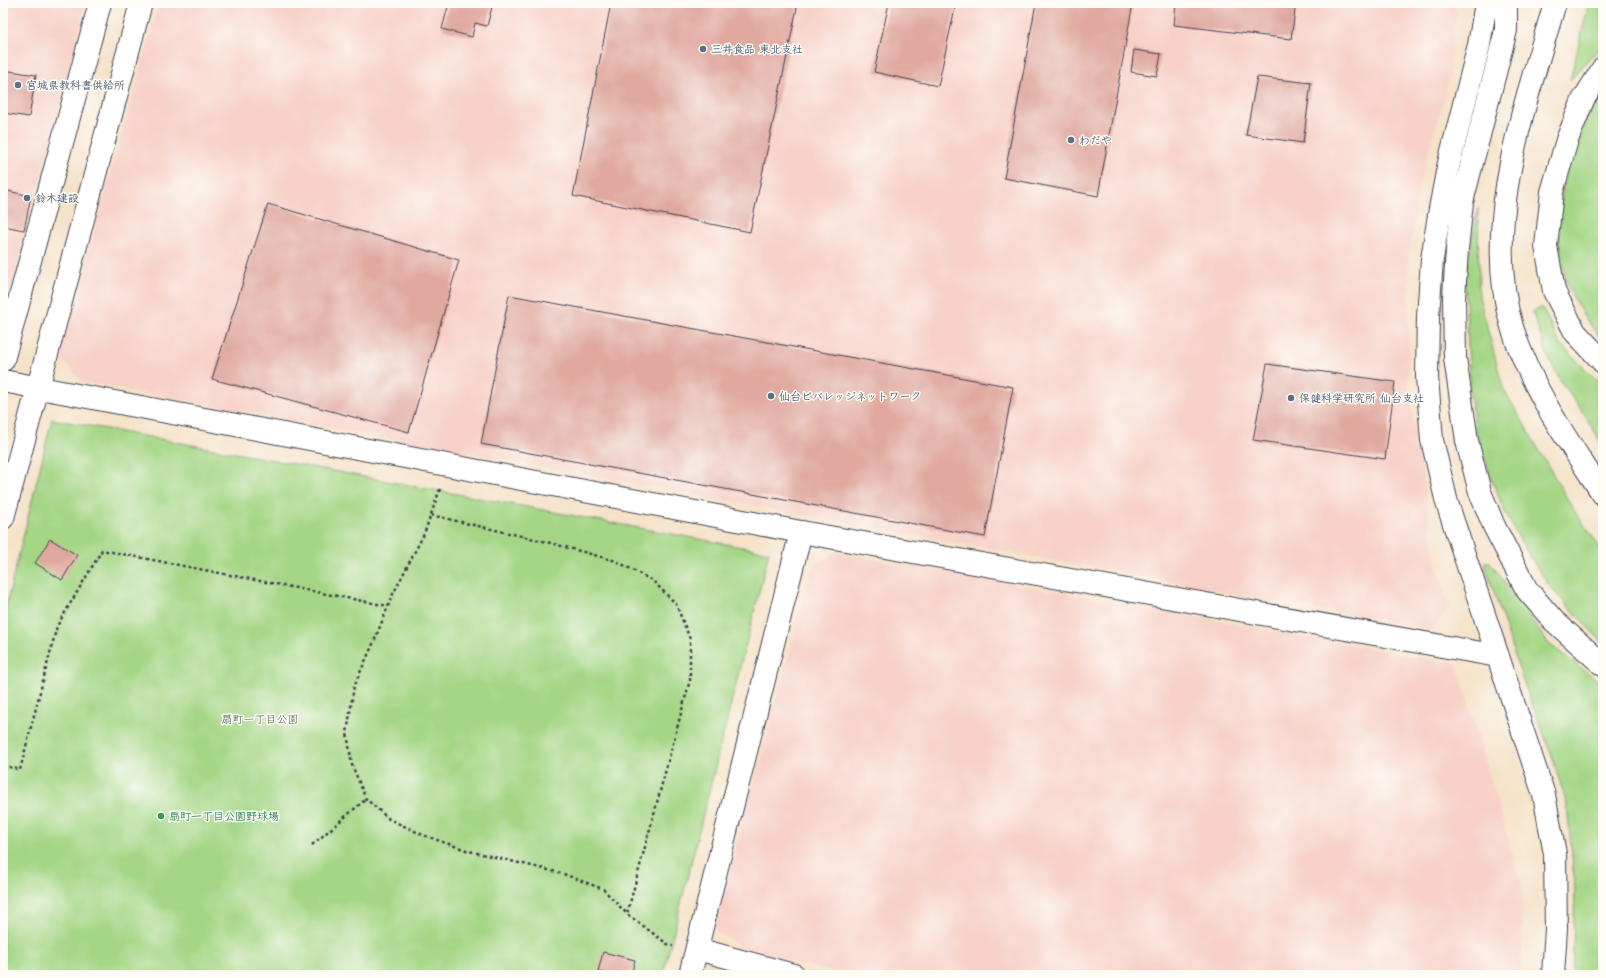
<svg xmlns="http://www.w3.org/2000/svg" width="1606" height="978" viewBox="0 0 1606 978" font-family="Mali,'Klee One',sans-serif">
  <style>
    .built { fill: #f7d1c7 }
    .green { fill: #a4d685; stroke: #637c60 }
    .building { fill: #e0a89e }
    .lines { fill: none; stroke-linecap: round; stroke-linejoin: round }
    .minor-casing { stroke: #423f50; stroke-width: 24 }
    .highway-casing { stroke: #423f50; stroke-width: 24 }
    .path { stroke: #423f50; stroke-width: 2.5; stroke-dasharray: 3 3; stroke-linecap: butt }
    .minor { stroke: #fff; stroke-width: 22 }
    .highway { stroke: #fff; stroke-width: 22 }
    .service-dot { fill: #5c6f8a; stroke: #fdfcf7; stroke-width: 1.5 }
    .leisure-dot { fill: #2e9e5b; stroke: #fdfcf7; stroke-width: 1.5 }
    .labels { text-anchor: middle; stroke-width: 3; stroke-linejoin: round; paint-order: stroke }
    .service-label { font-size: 11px; font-weight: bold; fill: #4e5e75; stroke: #fdfcf7; text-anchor: start }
    .park-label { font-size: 11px; fill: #495851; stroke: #fdfcf7 }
    .leisure-label { font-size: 11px; font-weight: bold; fill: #27864d; stroke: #fdfcf7; text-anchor: start }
  </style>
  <rect width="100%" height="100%" fill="#fdfcf7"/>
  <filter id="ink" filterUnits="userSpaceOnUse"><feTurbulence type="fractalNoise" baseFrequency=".025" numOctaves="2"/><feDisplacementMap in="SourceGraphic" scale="8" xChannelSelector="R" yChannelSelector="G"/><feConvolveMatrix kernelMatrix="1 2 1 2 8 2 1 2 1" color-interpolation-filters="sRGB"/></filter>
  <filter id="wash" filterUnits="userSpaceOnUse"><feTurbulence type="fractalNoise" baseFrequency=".012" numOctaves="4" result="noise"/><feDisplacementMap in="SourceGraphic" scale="16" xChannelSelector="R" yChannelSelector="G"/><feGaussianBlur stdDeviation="0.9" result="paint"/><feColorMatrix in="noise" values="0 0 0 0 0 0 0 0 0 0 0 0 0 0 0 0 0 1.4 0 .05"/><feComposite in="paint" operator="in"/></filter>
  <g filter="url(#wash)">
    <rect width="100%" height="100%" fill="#f5e2c8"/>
    <g class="built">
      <polygon points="3,3 86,3 3,323"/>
      <polygon points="159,3 1453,3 1456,12 1449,79 1419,186 1409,258 1408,382 1436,563 1449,608 1432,630 82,382 59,355"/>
      <polygon points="836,552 1457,664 1523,889 1521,975 843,975 744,949 714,930 812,568"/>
    </g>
    <g class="green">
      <polygon points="1589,3 1603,3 1603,45 1570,80"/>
      <path d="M1603 88V342C1589 323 1573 303 1566 280 1556 249 1558 202 1567 171 1574 146 1585 122 1595 97Z"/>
      <polygon points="1478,208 1479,296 1503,388 1575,512 1603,552 1603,643 1549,586 1526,550 1507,517 1491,478 1475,428 1470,393 1465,278"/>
      <polygon points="1542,307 1560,344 1595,378 1603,383 1603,446 1582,411 1563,385 1548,357 1532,312"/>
      <polygon points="52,419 769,552 663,975 3,975 3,619"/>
      <polygon points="1484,562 1490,562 1549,644 1603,684 1603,975 1572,975 1575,889 1567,805 1551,753 1523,681"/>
    </g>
    <g id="blocks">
      <g class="building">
        <polygon points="449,3 493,3 487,26 475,23 472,37 442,29"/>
        <polygon points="611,3 798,3 750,232 573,196"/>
        <polygon points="889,3 956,3 938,86 874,72"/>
        <polygon points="1036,3 1133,3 1098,196 1004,178"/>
        <polygon points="1176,3 1296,3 1291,39 1174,25"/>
        <polygon points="1134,50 1161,54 1157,76 1131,72"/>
        <polygon points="3,70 36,75 29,117 3,113"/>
        <polygon points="1257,77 1311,83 1303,143 1246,135"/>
        <polygon points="3,190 31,196 24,230 3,226"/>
        <polygon points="268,204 459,260 409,432 212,379"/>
        <polygon points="509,295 1013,387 985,537 481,444"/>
        <polygon points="1267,364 1395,382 1385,459 1253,440"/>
        <polygon points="50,539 77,555 62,580 35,563"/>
        <polygon points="603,952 635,960 631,975 612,975 598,972"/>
      </g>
    </g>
  </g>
  <g filter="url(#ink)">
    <use href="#blocks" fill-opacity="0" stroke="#423f50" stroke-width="1"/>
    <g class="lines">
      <defs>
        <g id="minor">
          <polyline points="1486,3 1479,45 1448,167 1440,209 1432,259 1428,317 1427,377 1432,440 1447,503 1544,795 1555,854 1556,929 1553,975"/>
          <polyline points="3,360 100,3"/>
          <polyline points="3,381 801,532 690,975"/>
          <polyline points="3,518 141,3"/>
          <polyline points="801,532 1498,656"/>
          <polyline points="697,949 794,975"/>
        </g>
        <g id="highway">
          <polyline points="1506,3 1506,30 1462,202 1457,249 1454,298 1455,358 1467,441 1480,492 1494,526 1527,590 1554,621 1603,665"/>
          <path d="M1555 3C1526 103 1481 223 1512 327 1531 389 1568 441 1603 494"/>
          <polyline points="1603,68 1583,100 1567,140 1552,192 1546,246 1554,291 1575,332 1603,362"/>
        </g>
      </defs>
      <use href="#minor" class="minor-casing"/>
      <use href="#highway" class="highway-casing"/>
      <g class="path">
        <polyline points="440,489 424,534 393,594 373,644 354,686 347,733 352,765 366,799 389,819 423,835 469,851 561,873 603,889 627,914 670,946 673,946"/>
        <polyline points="431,515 547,542 616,561 653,581 676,604 690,639 690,680 627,914"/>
        <polyline points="3,765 20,770 57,626 102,550 388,606"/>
        <polyline points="312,845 366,799"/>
      </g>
      <use href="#minor" class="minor"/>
      <use href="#highway" class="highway"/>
    </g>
  </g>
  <g class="service-dot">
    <circle cx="703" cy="49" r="4"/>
    <circle cx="18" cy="85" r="4"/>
    <circle cx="1071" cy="140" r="4"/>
    <circle cx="27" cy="198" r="4"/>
    <circle cx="771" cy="396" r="4"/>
    <circle cx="1291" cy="398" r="4"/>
  </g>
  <circle class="leisure-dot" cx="161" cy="816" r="4"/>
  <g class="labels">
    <g class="service-label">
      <text x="711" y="53">三井食品 東北支社</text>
      <text x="26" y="89">宮城県教科書供給所</text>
      <text x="1079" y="144">わだや</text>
      <text x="35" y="202">鈴木建設</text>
      <text x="779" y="400">仙台ビバレッジネットワーク</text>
      <text x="1299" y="402">保健科学研究所 仙台支社</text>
    </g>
    <g class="park-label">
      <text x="260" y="723">扇町一丁目公園</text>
    </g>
    <g class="leisure-label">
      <text x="169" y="820">扇町一丁目公園野球場</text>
    </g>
  </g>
  <rect width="1606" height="978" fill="none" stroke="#fdfcf7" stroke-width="16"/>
</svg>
